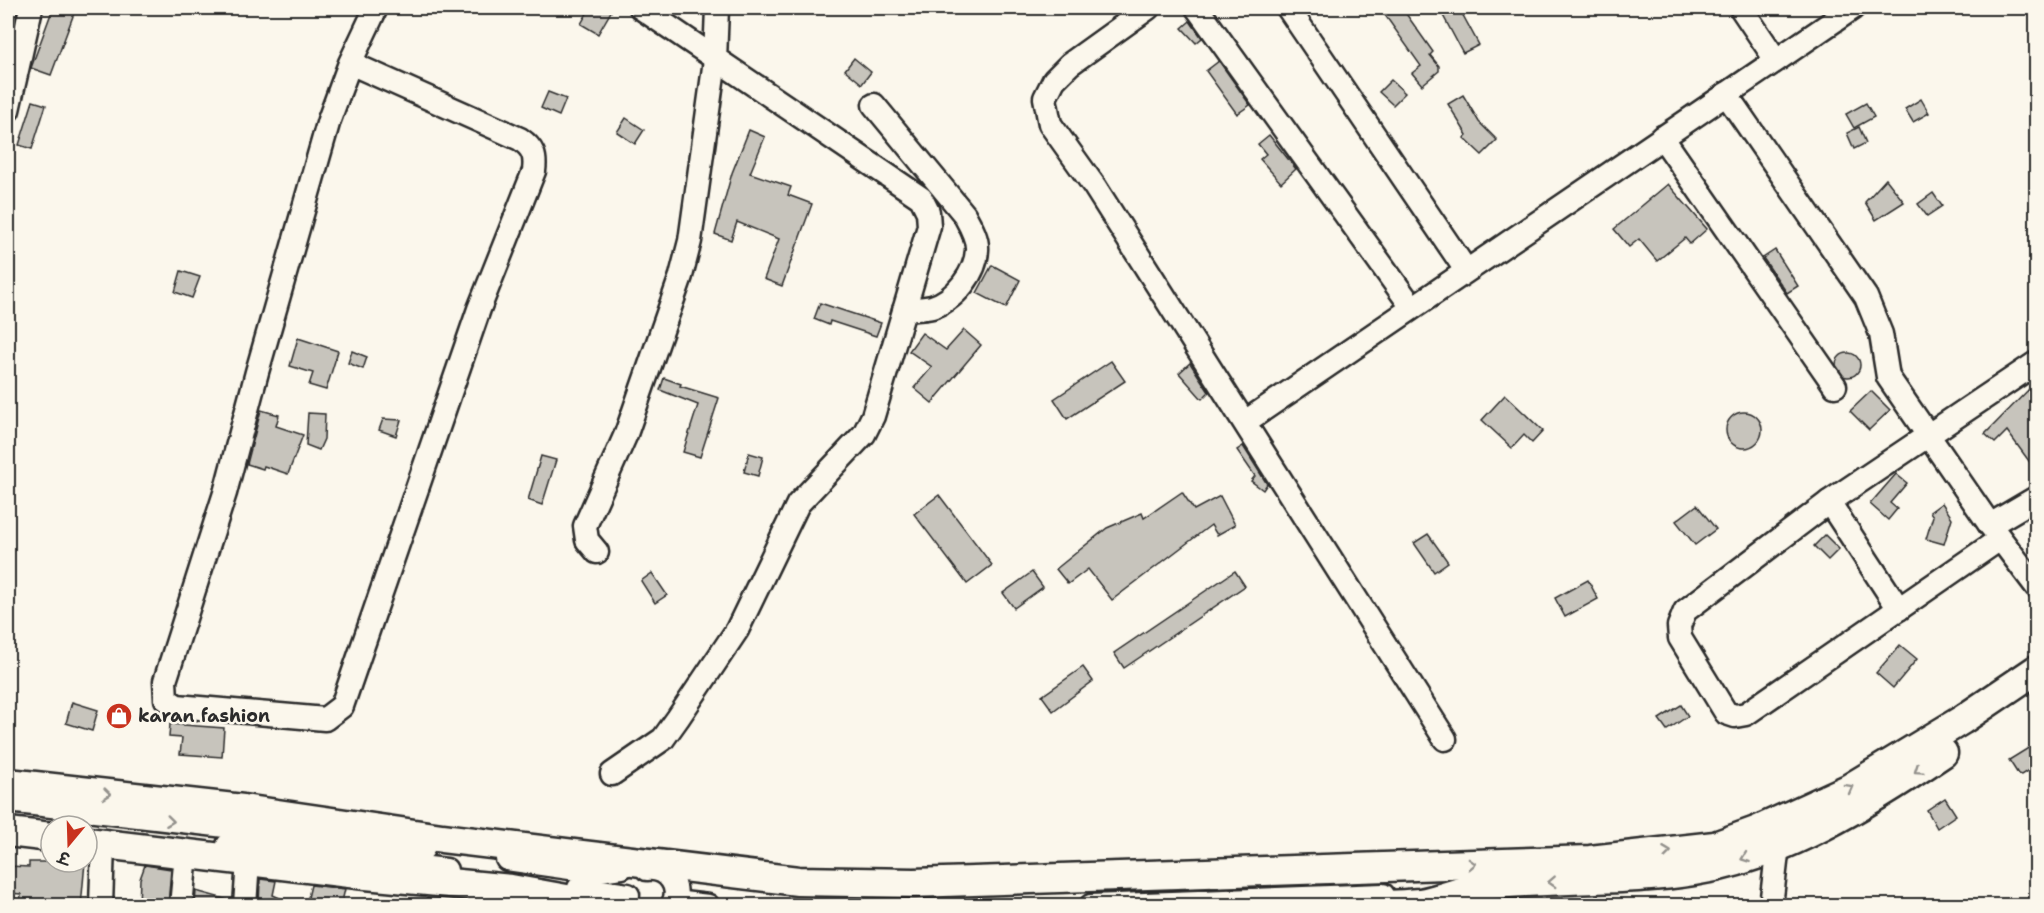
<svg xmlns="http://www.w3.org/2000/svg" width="2044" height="913" viewBox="0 0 2044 913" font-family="'Shantell Sans','Playpen Sans Deva',sans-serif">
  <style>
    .building { fill: #c7c4bc; stroke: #2b2b2b; stroke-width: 1.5 }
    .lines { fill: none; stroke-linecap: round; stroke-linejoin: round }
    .minor-casing { stroke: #2b2b2b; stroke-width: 27 }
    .major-casing { stroke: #2b2b2b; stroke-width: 33 }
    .minor { stroke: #fbf7ec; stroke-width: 22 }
    .major { stroke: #fbf7ec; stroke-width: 28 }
    .oneway { stroke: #93918c }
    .labels { text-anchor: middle; stroke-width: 5; stroke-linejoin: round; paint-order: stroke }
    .poi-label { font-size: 18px; font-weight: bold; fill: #2b2b2b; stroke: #fbf7ec; text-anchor: start }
  </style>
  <rect width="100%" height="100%" fill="#fbf7ec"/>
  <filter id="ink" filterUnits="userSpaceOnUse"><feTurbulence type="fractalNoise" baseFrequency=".0167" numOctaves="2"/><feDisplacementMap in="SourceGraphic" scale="12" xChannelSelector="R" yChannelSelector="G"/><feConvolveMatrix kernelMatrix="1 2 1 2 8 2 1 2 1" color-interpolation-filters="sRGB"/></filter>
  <g filter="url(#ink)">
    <g class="building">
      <polygon points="53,8 76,8 51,75 31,68"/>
      <polygon points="590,8 613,8 598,34 581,24"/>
      <polygon points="1380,8 1402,8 1433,52 1430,55 1439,66 1439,71 1422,85 1412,73 1421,66"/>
      <polygon points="1439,8 1459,8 1479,45 1463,53"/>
      <polygon points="1190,21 1202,38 1196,43 1182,28"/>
      <polygon points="854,58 871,72 862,84 845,70"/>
      <polygon points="1219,61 1250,105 1237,114 1206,71"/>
      <polygon points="1391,80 1405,93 1393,105 1379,92"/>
      <polygon points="548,92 566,99 559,116 541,108"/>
      <polygon points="1463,95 1479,122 1497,140 1482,155 1464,138 1467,135 1448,104"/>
      <polygon points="1921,99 1929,113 1913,122 1905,109"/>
      <polygon points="33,101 46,105 32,149 19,145"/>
      <polygon points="1866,103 1874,117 1854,128 1846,114"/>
      <polygon points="626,118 644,130 635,144 617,132"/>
      <polygon points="1859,127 1866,143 1854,149 1847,133"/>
      <polygon points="749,130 765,137 750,173 791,187 788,195 812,204 782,286 764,279 779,239 737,222 731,240 715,234 732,173"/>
      <polygon points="1269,135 1296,169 1281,183 1260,159 1266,154 1258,144"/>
      <polygon points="1886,179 1904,202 1876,220 1865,202"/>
      <polygon points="1668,184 1707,229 1690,244 1685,238 1657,261 1639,239 1629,247 1614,229"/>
      <polygon points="1933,193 1942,206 1927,216 1918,204"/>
      <polygon points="1775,250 1798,286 1787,293 1763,258"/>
      <polygon points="992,265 1020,280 1006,308 977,293"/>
      <polygon points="181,271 200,277 192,298 175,292"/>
      <polygon points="820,303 881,323 876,336 830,321 829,325 814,319"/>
      <polygon points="964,330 981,345 932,403 914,388 932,367 909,351 922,333 946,350"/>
      <polygon points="298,338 338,351 326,390 309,385 313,373 290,366"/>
      <polygon points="352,351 367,357 363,369 348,363"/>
      <circle cx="1848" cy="365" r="12"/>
      <polygon points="1111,361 1125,381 1067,419 1054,399"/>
      <polygon points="1190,363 1209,392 1202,399 1179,373"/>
      <polygon points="664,378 681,384 680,386 719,398 700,457 683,452 698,405 660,390"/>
      <polygon points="2037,381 2037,472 2007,431 1995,443 1985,434"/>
      <polygon points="1871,391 1890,410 1869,430 1850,411"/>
      <polygon points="1505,395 1543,431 1532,443 1524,435 1512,448 1482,420"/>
      <polygon points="261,410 279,415 276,426 303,435 288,474 264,466 263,469 247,464"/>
      <circle cx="1744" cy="430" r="18"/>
      <polygon points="308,413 325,414 324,439 319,450 306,445"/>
      <polygon points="383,419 401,420 396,436 379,430"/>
      <polygon points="1243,446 1267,484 1263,490 1251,481 1255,476 1237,450"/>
      <polygon points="749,453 763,457 758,476 744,472"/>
      <polygon points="541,456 556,460 542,505 528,500"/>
      <polygon points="1896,474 1907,483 1890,503 1897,509 1888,520 1870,504"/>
      <polygon points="1182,492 1194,510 1220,496 1235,525 1217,535 1211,525 1112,600 1088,569 1068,584 1056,569 1107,528 1142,513 1144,518"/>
      <polygon points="939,495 992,565 967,584 914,514"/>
      <polygon points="1942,503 1952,518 1944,544 1926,539 1933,516 1930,512"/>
      <polygon points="1697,505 1716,529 1695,545 1676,521"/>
      <polygon points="1428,534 1448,562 1434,572 1414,543"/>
      <polygon points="1825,535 1839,549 1828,560 1814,546"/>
      <polygon points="1235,571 1245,586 1124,668 1114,653"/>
      <polygon points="1032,572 1043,587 1014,608 1003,593"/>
      <polygon points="652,573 667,595 655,603 641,581"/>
      <polygon points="1588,580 1598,599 1565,617 1555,598"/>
      <polygon points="1900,645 1917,659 1893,688 1876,673"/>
      <polygon points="1083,667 1093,681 1053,711 1042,696"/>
      <polygon points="72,702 98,710 92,731 66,723"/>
      <polygon points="1681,705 1688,716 1667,730 1659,719"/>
      <polygon points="170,724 224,728 222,757 180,754 182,738 169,737"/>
      <polygon points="2030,747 2037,757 2037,765 2021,775 2018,774 2009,760"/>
      <polygon points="1945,798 1956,815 1937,828 1927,810"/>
      <polygon points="29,862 85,862 81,906 20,906 21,894 8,893 8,866 29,867"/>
      <polygon points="145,865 171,869 168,906 139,906 140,879"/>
      <polygon points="260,879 276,881 273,895 298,906 259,906"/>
      <polygon points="311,885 345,889 341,906 306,906"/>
      <polygon points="196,891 232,901 232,906 195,906"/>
    </g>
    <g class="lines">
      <defs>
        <g id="minor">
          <polyline points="1148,8 1070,64 1054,80 1045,98 1050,124 1095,187 1445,739"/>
          <polyline points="1197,8 1412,307"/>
          <polyline points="1288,8 1466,270"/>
          <polyline points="1741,8 1776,60"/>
          <path d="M350 63 520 139C533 148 536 156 534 171L479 309 342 706 325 719 177 706 166 699 165 681 225 493 257 372 329 120 350 63 376 8"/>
          <polyline points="1726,94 1866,297 1881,334 1888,377 1990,525 2036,586"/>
          <path d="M874 105 964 214C970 225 978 238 977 250 976 273 955 300 932 307 923 309 913 309 904 310"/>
          <polyline points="8,110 31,8"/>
          <polyline points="1662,137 1835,386"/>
          <polyline points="1245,422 1853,8"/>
          <polyline points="1829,502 1899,609"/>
          <polyline points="1990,525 2036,498"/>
          <polyline points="2000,539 1746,714 1735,716 1726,713 1680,638 1679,626 1685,611 1829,502 2036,363"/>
          <polyline points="597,552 587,540 585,526 626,434 681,276 690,241 715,60 717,8"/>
          <polyline points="612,774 663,739 678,718 737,630 798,504 864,434 873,416 929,226 928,212 921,198 641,8"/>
          <polyline points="8,801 423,849"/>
          <polyline points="228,845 446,870"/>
          <polyline points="507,859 591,871 622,867"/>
          <path d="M647 869C668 867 683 887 672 906"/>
          <polyline points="579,888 628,895"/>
          <polyline points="674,902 708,906"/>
          <polyline points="101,906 103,844"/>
          <polyline points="181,906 186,854"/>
          <polyline points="245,906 248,860"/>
          <polyline points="1091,906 1383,895"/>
          <polyline points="1771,906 1778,845 1776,832"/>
        </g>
        <g id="major">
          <polyline points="8,783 243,809 442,838 798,881 914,883 1590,860 1715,846 1756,831 1848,789 1962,720 2036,670"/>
          <polyline points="8,832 51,837"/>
          <polyline points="87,842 366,875 511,889 605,906"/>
          <path d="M1361 906C1380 905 1400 905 1420 903 1443 899 1466 888 1490 885 1558 877 1626 882 1694 871 1783 857 1869 803 1943 753"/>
        </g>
      </defs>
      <use href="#minor" class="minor-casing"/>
      <use href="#major" class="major-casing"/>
      <use href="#minor" class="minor"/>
      <use href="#major" class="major"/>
    </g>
    <defs><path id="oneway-chevron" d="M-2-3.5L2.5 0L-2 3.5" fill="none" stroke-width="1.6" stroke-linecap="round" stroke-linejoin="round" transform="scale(1.5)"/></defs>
    <g class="oneway">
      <use href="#oneway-chevron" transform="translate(1918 770) rotate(146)"/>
      <use href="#oneway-chevron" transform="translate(1849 788) rotate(-29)"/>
      <use href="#oneway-chevron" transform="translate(107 794) rotate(6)"/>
      <use href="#oneway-chevron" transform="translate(170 821) rotate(7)"/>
      <use href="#oneway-chevron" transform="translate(1667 852) rotate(-7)"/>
      <use href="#oneway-chevron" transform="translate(1745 858) rotate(160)"/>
      <use href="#oneway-chevron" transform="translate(1472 864) rotate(-2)"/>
      <use href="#oneway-chevron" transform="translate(1552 882) rotate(177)"/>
    </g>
  </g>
  <defs>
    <symbol id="shop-disc" viewBox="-11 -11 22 22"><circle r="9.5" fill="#c8321e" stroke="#fbf7ec"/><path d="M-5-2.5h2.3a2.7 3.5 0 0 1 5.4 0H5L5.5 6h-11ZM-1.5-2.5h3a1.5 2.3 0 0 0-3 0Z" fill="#fff"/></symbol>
  </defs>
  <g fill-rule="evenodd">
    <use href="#shop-disc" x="104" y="701" width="30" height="30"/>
  </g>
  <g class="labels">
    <g class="poi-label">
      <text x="138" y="722">karan fashion</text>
    </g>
  </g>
  <rect width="2044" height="913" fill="none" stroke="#fbf7ec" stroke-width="30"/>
  <rect x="15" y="15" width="2014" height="883" fill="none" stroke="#2b2b2b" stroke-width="2" filter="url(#ink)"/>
  <g transform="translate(69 844) rotate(199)"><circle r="28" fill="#fbf7ec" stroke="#a8a59f" stroke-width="1.5"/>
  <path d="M0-4.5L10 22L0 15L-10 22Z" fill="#c8321e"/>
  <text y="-9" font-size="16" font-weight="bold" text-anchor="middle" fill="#2b2b2b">उ</text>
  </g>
</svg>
